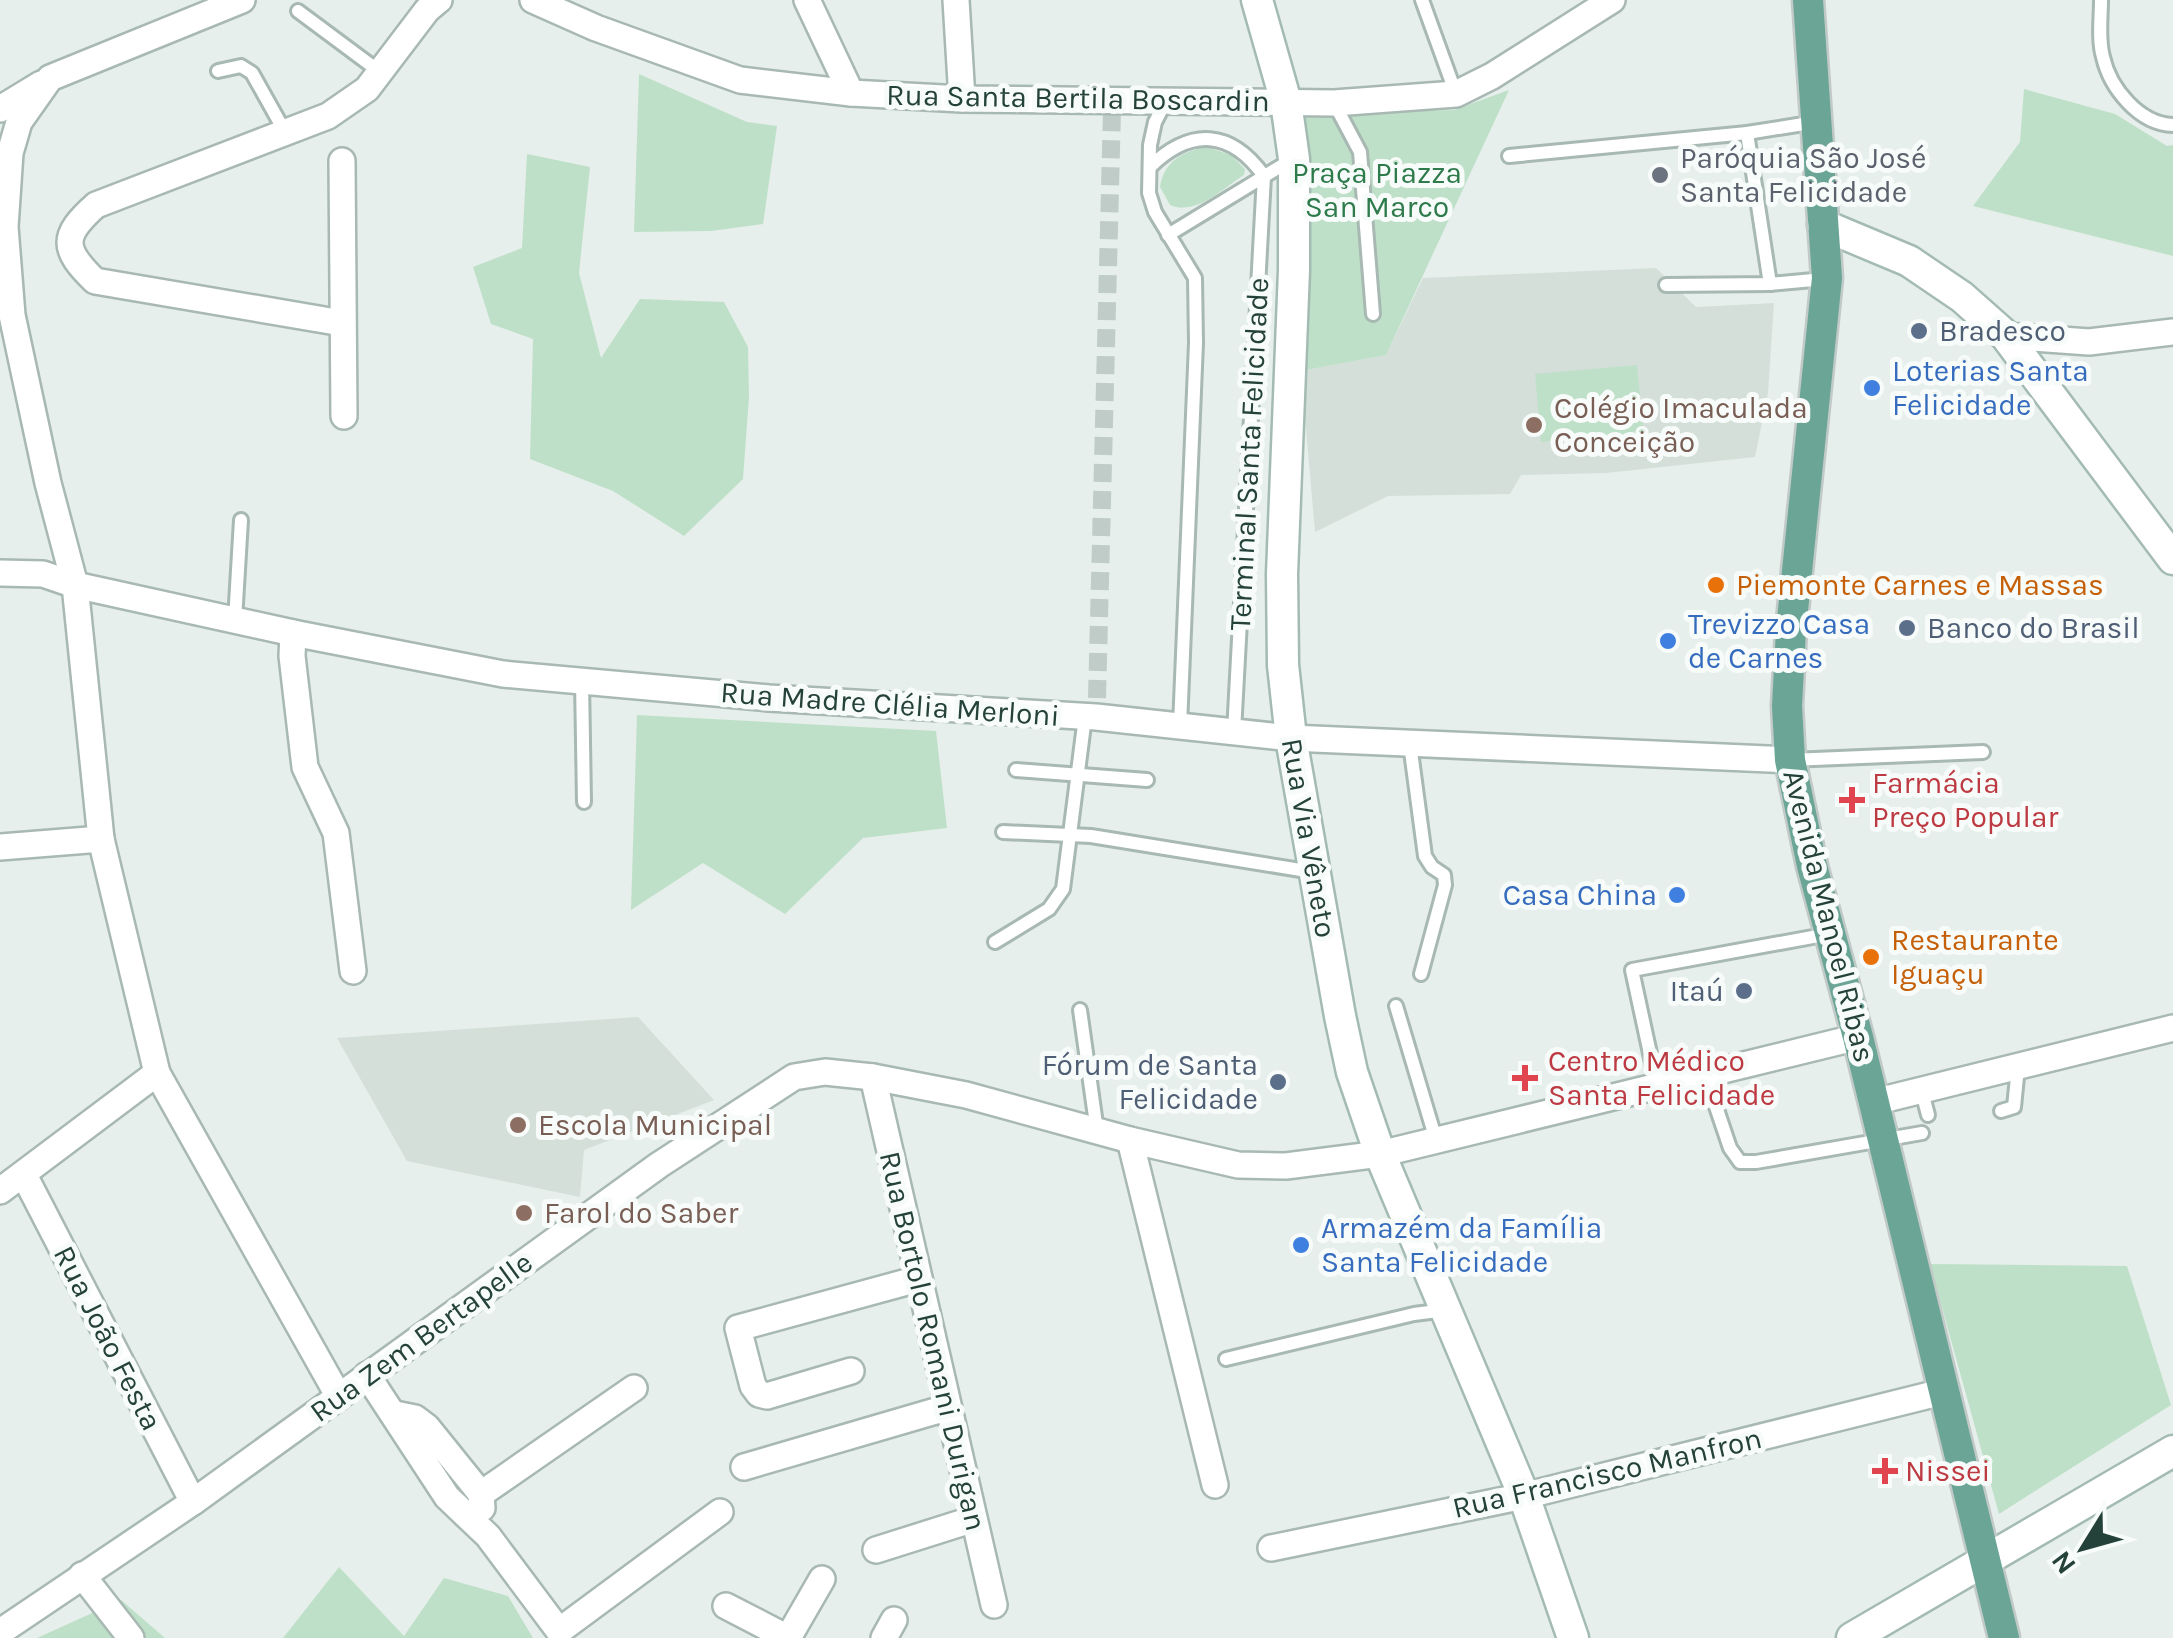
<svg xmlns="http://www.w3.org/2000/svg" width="2173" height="1638" viewBox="0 0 2173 1638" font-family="Karla,sans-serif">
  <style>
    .built { fill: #d4dfda }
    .green { fill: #bfe0c8 }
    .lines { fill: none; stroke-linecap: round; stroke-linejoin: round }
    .pedestrian-tunnel { stroke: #bfccc8; stroke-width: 18; stroke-dasharray: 18 9; stroke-linecap: butt }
    .service-casing { stroke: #a8b8b2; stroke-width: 18 }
    .minor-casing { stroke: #a8b8b2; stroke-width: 30 }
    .secondary-casing { stroke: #a4bbb3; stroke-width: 35 }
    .primary-casing { stroke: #c2cac8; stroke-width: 35 }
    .service { stroke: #fff; stroke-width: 12 }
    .minor { stroke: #fff; stroke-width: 25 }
    .secondary { stroke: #fff; stroke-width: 30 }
    .primary { stroke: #6aa596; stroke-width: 30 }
    .worship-dot { fill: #6b7280; stroke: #f7fbf9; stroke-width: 4 }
    .service-dot { fill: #5c6f8a; stroke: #f7fbf9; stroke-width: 4 }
    .shop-dot { fill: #3f7fe0; stroke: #f7fbf9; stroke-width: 4 }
    .education-dot { fill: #8d6e63; stroke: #f7fbf9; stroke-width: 4 }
    .food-dot { fill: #e8710a; stroke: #f7fbf9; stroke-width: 4 }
    .health-dot { fill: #e0444e; stroke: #f7fbf9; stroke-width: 4 }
    .labels { text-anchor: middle; stroke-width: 10; stroke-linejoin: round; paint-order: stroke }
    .street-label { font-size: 30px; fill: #24423a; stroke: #f7fbf9 }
    .worship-label { font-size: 30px; fill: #5b616d; stroke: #f7fbf9; text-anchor: start }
    .park-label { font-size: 30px; fill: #2d7a4b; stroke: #f7fbf9 }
    .service-label { font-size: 30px; fill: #4e5e75; stroke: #f7fbf9; text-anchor: start }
    .shop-label { font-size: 30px; fill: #366cbe; stroke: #f7fbf9; text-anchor: start }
    .education-label { font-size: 30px; fill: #785e54; stroke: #f7fbf9; text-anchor: start }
    .food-label { font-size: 30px; fill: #c56008; stroke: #f7fbf9; text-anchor: start }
    .health-label { font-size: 30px; fill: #be3a42; stroke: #f7fbf9; text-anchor: start }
  </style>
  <rect width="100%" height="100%" fill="#e6efeb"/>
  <g class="built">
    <polygon points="1656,268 1696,307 1774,303 1768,393 1755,457 1606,473 1521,475 1510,494 1388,496 1315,532 1301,371 1386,355 1423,278"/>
    <polygon points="638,1017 714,1100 584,1150 580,1197 407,1161 337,1038"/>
  </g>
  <g class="green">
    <polygon points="639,74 747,122 777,126 763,224 711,231 634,232"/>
    <polygon points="2024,89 2115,114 2167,146 2173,145 2173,256 1973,206 2020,142"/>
    <polygon points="1509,90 1386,355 1301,371 1300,114 1454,110"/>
    <path d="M1207 147 1231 155 1245 169 1244 175C1222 189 1196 216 1170 205L1160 187C1164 161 1183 151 1207 147Z"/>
    <polygon points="527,154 590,167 579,273 601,358 640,299 724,302 748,347 749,397 743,479 684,536 613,491 530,459 533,339 491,324 473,267 522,248"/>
    <polygon points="1637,365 1644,433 1541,442 1535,374"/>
    <polygon points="637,715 936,731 947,828 863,838 785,914 703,863 631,910"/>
    <polygon points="1930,1264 2127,1266 2171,1405 1999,1514"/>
    <polygon points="339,1567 404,1636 444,1578 508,1596 533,1638 283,1638"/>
    <polygon points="121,1600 165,1638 37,1638"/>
  </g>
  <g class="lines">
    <polyline class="pedestrian-tunnel" points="1097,698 1112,110"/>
    <defs>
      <g id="service">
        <polyline points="1422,0 1456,94"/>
        <path d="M2101 0C2101 18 2098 40 2103 57 2110 88 2139 124 2173 125"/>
        <polyline points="298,11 380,72"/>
        <polyline points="218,71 241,66 252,73 285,132"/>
        <polyline points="1166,101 1155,122 1150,145 1149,193 1155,212 1195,278 1196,343 1180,726"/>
        <polyline points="1334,103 1360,152 1373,314"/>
        <polyline points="1747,133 1770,284"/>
        <polyline points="1509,156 1747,133 1816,122"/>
        <path d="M1150 167C1191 127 1231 130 1264 176L1234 732"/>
        <polyline points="1168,235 1291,160"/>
        <polyline points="1666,285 1770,284 1824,279"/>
        <polyline points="235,620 241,520"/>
        <polyline points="582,681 584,802"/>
        <polyline points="1410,744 1425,856 1432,867 1444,875 1445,885 1421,974"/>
        <polyline points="1790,760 1983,752"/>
        <polyline points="1016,770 1147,780"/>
        <polyline points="1003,832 1091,836 1313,872"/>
        <polyline points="995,942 1049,909 1063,889 1085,717"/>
        <polyline points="1396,1006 1436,1140"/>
        <polyline points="1080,1010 1097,1131"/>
        <polyline points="1705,1074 1730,1148 1740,1162 1756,1162 1922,1133"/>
        <polyline points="1657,1086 1632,970 1829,934"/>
        <polyline points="1922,1092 1928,1115"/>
        <polyline points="2001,1111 2014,1107 2018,1067"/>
        <polyline points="1226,1359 1414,1314 1445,1310"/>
      </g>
      <g id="minor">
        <polyline points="242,0 50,78 19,122 10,153 5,227 12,315 48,483 75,585 101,839 157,1073 339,1397"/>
        <polyline points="533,0 596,28 740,80 851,93 962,99 1334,103 1456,94 1492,76 1612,0"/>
        <polyline points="807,0 851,93"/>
        <polyline points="956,0 962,99"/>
        <polyline points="0,109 41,84"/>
        <polyline points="342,161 344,416"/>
        <path d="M342 323 95 281C62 249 61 236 96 205L328 116 367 89 427 10 439 0"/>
        <polyline points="2006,336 2089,342 2173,332"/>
        <polyline points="0,573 43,574 75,585 293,633 503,674 769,698 1096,717 1291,738 1790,760"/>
        <polyline points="293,633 292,656 305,767 336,833 353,971"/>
        <polyline points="0,847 101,839"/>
        <polyline points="873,1077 994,1605"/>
        <polyline points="1874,1102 2173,1028"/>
        <polyline points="1130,1140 1215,1485"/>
        <polyline points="24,1175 193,1502"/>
        <polyline points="0,1191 157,1073"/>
        <polyline points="851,1371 767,1396 759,1394 753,1386 738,1328 918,1279"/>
        <polyline points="367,1375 447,1497 488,1536 559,1631 720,1512"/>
        <polyline points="395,1414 415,1418 427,1427 481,1494 482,1508"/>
        <polyline points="744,1467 946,1408"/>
        <polyline points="481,1494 634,1388"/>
        <polyline points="1271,1548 1524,1496 1942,1392"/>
        <polyline points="876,1550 974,1519"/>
        <polyline points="82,1575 131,1638"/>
        <polyline points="726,1606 788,1638 822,1579"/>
        <polyline points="0,1632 193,1502 659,1165 794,1077 825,1072 873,1077 966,1095 1130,1140 1238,1165 1286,1166 1380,1154 1858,1037"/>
        <polyline points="884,1638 894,1620"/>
      </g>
      <g id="secondary">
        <polyline points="1257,0 1286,102 1294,159 1294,270 1282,574 1283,665 1291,738 1340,1016 1352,1072 1380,1154 1524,1496 1573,1638"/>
        <polyline points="1823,225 1909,261 1962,297 2006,336 2173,559"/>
        <polyline points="1852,1638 2173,1451"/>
      </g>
      <polyline id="primary" points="1808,0 1827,278 1791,630 1787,706 1790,760 1812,866 1858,1037 2004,1638"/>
    </defs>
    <use href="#service" class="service-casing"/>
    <use href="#minor" class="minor-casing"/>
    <use href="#secondary" class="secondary-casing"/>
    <use href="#primary" class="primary-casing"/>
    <use href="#service" class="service"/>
    <use href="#minor" class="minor"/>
    <use href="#secondary" class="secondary"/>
    <use href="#primary" class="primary"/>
  </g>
  <circle class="worship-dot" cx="1660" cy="175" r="10"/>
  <g class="service-dot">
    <circle cx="1919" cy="331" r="10"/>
    <circle cx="1907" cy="628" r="10"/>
    <circle cx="1744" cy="991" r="10"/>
    <circle cx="1278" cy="1082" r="10"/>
  </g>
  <g class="shop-dot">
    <circle cx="1872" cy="388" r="10"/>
    <circle cx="1668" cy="641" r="10"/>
    <circle cx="1677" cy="895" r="10"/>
    <circle cx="1301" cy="1245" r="10"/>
  </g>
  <g class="education-dot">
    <circle cx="1534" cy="425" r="10"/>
    <circle cx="518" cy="1125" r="10"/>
    <circle cx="524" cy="1213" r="10"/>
  </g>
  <g class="food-dot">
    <circle cx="1716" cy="585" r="10"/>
    <circle cx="1871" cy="957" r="10"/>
  </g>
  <g class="health-dot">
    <path d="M1847 785h10v10h10v10h-10v10h-10v-10h-10v-10h10z"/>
    <path d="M1520 1063h10v10h10v10h-10v10h-10v-10h-10v-10h10z"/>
    <path d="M1880 1456h10v10h10v10h-10v10h-10v-10h-10v-10h10z"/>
  </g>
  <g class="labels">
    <g class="street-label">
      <text transform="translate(1078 98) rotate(1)" y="10">Rua Santa Bertila Boscardin</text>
      <text transform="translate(1249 454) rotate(-87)" y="10">Terminal Santa Felicidade</text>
      <text transform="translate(890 704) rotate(4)" y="10">Rua Madre Clélia Merloni</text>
      <text transform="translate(1309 838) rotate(80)" y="10">Rua Via Vêneto</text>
      <text transform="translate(1829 916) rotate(76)" y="10">Avenida Manoel Ribas</text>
      <text transform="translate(421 1337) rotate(-36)" y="10">Rua Zem Bertapelle</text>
      <text transform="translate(108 1338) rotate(63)" y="10">Rua João Festa</text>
      <text transform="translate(933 1341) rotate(77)" y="10">Rua Bortolo Romani Durigan</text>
      <text transform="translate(1607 1473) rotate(-13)" y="10">Rua Francisco Manfron</text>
    </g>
    <g class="worship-label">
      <text x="1680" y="168">Paróquia São José<tspan x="1680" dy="34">Santa Felicidade</tspan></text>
    </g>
    <g class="park-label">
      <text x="1377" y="183">Praça Piazza<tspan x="1377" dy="34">San Marco</tspan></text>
    </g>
    <g class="service-label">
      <text x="1939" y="341">Bradesco</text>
      <text x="1927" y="638">Banco do Brasil</text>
      <text x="1724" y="1001" text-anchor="end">Itaú</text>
      <text x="1258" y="1075" text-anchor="end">Fórum de Santa<tspan x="1258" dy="34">Felicidade</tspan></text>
    </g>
    <g class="shop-label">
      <text x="1892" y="381">Loterias Santa<tspan x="1892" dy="34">Felicidade</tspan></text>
      <text x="1688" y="634">Trevizzo Casa<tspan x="1688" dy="34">de Carnes</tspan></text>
      <text x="1657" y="905" text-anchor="end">Casa China</text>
      <text x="1321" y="1238">Armazém da Família<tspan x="1321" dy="34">Santa Felicidade</tspan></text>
    </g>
    <g class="education-label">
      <text x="1554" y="418">Colégio Imaculada<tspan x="1554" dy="34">Conceição</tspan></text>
      <text x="538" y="1135">Escola Municipal</text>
      <text x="544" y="1223">Farol do Saber</text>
    </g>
    <g class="food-label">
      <text x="1736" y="595">Piemonte Carnes e Massas</text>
      <text x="1891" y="950">Restaurante<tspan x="1891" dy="34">Iguaçu</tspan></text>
    </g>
    <g class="health-label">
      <text x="1872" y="793">Farmácia<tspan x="1872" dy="34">Preço Popular</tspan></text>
      <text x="1548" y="1071">Centro Médico<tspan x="1548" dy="34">Santa Felicidade</tspan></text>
      <text x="1905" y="1481">Nissei</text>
    </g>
  </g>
  <g transform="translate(2083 1548) rotate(233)" stroke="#f7fbf9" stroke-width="8" paint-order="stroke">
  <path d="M0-8L18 38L0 25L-18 38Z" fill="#24423a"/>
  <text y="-15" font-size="28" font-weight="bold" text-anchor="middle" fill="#24423a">N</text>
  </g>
</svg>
